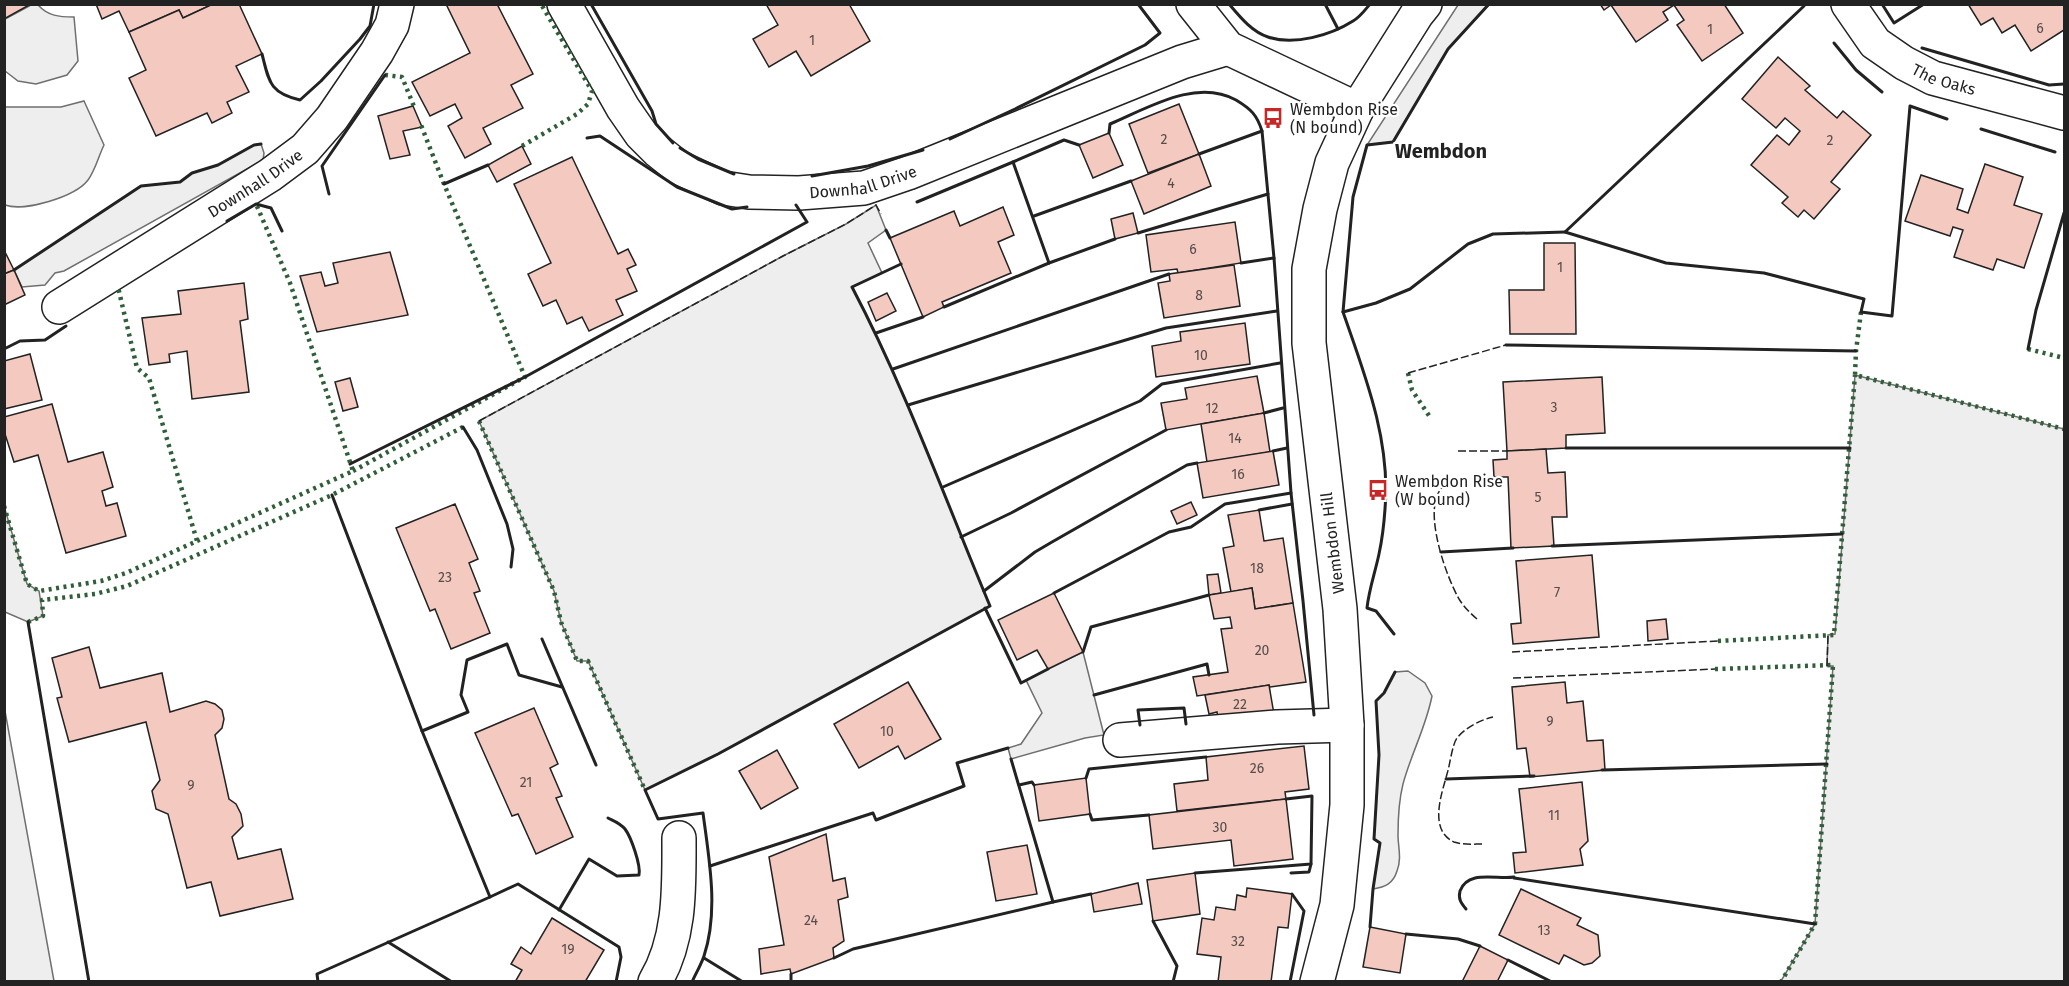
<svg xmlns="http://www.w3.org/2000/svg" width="2069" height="986" viewBox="0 0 2069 986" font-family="'Fira Sans',sans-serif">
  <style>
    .green { fill: #eee; stroke: #6f6f6f; stroke-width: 1.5 }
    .building { fill: #f3c9c0; stroke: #222; stroke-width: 1.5 }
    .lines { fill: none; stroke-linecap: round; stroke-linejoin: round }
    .minor-casing { stroke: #222; stroke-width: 36 }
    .major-casing { stroke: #222; stroke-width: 36 }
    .minor { stroke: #fff; stroke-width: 33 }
    .major { stroke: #fff; stroke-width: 33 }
    .hedge { stroke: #2f5e38; stroke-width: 4.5; stroke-dasharray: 3 4.5; stroke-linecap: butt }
    .fence { stroke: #222; stroke-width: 1.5; stroke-dasharray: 8 3; stroke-linecap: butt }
    .wall { stroke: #222; stroke-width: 3 }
    .labels { text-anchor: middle; stroke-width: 4.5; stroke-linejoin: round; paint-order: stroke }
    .number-label { font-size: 14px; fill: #564c4a }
    .street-label { font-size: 16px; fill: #222; stroke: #fff }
    .poi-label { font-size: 16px; fill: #222; stroke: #fff; text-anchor: start }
    .quarter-label { font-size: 20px; font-weight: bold; fill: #222; stroke: #fff }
  </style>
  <rect width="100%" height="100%" fill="#fff"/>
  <g class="green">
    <path d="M31 5H38C48 16 59 17 74 17L78 61 67 75 36 84 18 81 5 71V19Z"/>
    <polygon points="1458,5 1489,5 1448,49 1393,142 1367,145"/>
    <path d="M84 101 104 145C99 155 95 171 88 180 75 197 24 212 5 205V107H61Z"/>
    <polygon points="261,144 264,153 263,160 64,271 55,273 45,285 22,287 14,270 141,186 180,182 192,173 218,165 254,145"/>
    <path d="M876 205 886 230 868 243 882 273 852 287C906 390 945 499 990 606L718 754 645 790 588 661H577L561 622 554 591 479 421 783 256 846 224Z"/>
    <polygon points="1855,375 2064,429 2064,981 1781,981 1815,924 1833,666 1827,666 1828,635 1835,634"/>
    <polygon points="4,506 27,584 39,591 43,616 28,622 5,612"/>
    <polygon points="1083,652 1104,735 1085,738 1011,759 1008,748 1021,744 1042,713 1026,680"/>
    <path d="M1408 671 1425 683 1432 696C1426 727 1411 754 1403 784 1399 800 1398 818 1398 835 1398 847 1402 858 1397 871 1393 884 1385 887 1373 889L1380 843 1374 839 1379 755 1376 701 1384 693 1395 672Z"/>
    <polygon points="4,711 5,711 54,981 5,981"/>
  </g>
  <g class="building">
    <polygon points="4,4 31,4 4,19"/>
    <polygon points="96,4 213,4 183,18 179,10 129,32 119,11 102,19"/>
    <polygon points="213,4 239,4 262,54 236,66 249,92 227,102 232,113 212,123 207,113 156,136 129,78 146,70 129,32 179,10 183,18"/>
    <polygon points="446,4 497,4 533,74 511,85 523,108 483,128 491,144 465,158 448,126 462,118 455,104 430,116 412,82 470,53"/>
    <polygon points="766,4 849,4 870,41 811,76 796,51 769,67 753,39 778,25"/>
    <polygon points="1600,4 1724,4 1743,33 1702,61 1677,25 1684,20 1674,5 1663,12 1668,20 1636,42 1611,5 1604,10"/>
    <polygon points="1968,4 2064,4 2064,30 2031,51 2015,25 2002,33 1993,18 1981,25"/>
    <polygon points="1778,57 1810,86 1805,90 1837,118 1843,111 1871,135 1831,182 1840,189 1814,219 1804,210 1798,217 1782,203 1788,197 1751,165 1777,135 1789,145 1800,131 1785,118 1776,128 1742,99"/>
    <polygon points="1179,104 1199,154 1148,173 1129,124"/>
    <polygon points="413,106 422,127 403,131 410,155 390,159 378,116"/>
    <polygon points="1109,133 1123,165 1093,178 1079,145"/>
    <polygon points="522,146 531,164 497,182 488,165"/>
    <polygon points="1199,154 1211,186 1144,214 1131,181"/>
    <polygon points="572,157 618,254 628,249 636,265 627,269 637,291 616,300 623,315 589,331 582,317 567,324 556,300 543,306 528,274 551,263 514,184"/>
    <polygon points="1985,164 2023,177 2014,205 2042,214 2024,268 1997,259 1993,270 1954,257 1963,230 1953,227 1950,236 1905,221 1921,175 1963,189 1957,209 1968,213"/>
    <polygon points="1003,207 1014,235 998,242 1011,273 942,302 944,307 923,317 890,238 954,211 960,226"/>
    <polygon points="1133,213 1138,233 1115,239 1111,219"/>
    <polygon points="1235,222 1241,263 1178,273 1177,269 1151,272 1146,235"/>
    <polygon points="1544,243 1575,243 1576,334 1510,334 1509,290 1544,290"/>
    <polygon points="4,250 14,270 4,274"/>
    <polygon points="390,252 408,315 317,332 300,276 321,272 325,286 338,283 333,263"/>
    <polygon points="1234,265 1240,306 1164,318 1158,283 1170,281 1169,274"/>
    <polygon points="14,270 25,295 4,305 4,274"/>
    <polygon points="244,283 248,319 240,321 249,392 192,399 187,351 169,354 170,362 149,365 142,318 181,314 178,291"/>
    <polygon points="887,293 896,311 876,321 868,302"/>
    <polygon points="1245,323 1250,364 1156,377 1152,346 1181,341 1180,332"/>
    <polygon points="30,354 42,400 4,409 4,361"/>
    <polygon points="1257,376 1264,413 1166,430 1161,403 1187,399 1185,388"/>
    <polygon points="1602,377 1605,433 1566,435 1566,448 1507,451 1503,382"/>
    <polygon points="350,378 358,407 343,411 335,382"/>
    <polygon points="52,404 68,462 103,452 113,487 102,491 106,506 117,503 126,536 66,553 38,455 14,462 4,431 4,417"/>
    <polygon points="1264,413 1270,452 1207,462 1201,424"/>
    <polygon points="1546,449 1548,473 1565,472 1567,517 1552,517 1554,546 1511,548 1508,477 1494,477 1493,460 1507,459 1507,451"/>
    <polygon points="1273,451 1279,485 1203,498 1197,463"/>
    <polygon points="1191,502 1197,515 1177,524 1171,511"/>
    <polygon points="455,504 478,559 469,563 480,591 474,593 490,633 451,649 435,609 430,611 396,528"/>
    <polygon points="1259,510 1264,541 1283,538 1293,603 1255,609 1252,588 1231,592 1223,548 1234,546 1228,515"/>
    <polygon points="1592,555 1599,637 1513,644 1511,624 1521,623 1516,561"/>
    <polygon points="1218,574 1221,593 1209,595 1207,575"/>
    <polygon points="1252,588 1255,609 1293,603 1306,682 1270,687 1269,685 1197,696 1193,677 1228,672 1221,629 1232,628 1230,617 1214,619 1209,595"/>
    <polygon points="1054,593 1083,652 1048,669 1037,650 1017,660 998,620"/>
    <polygon points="1666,619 1668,639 1648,641 1647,621"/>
    <polygon points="89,647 100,688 162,673 170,712 206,701 215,704 222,710 224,719 222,728 215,735 229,799 236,804 241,814 243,826 232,837 238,859 281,849 293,899 220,916 211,882 187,888 168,814 156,809 152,791 160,780 146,722 69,742 57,698 62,697 52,658"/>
    <polygon points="908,682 941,739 905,759 898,746 859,768 834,724"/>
    <polygon points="1565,682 1567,703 1583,701 1587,741 1603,740 1605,770 1530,777 1526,748 1517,749 1512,687"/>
    <polygon points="1269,685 1275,720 1219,726 1217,712 1209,714 1205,695"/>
    <polygon points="534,708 558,764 550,768 562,796 556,798 573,837 536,854 518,814 512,816 475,733"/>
    <polygon points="1304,746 1309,789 1285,792 1286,799 1177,811 1174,784 1208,780 1206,757"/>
    <polygon points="777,750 798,788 761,809 739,771"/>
    <polygon points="1086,778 1090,814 1039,821 1034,785"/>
    <polygon points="1582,782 1588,841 1580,849 1583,865 1515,873 1513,853 1526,852 1519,789"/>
    <polygon points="1286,799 1293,859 1234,866 1231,840 1153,849 1149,815"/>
    <polygon points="826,834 833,881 845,878 848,897 838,900 844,941 833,948 834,958 791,974 790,969 761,974 759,949 784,945 769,857"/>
    <polygon points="1027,845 1037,894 996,901 987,852"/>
    <polygon points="1195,873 1200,914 1153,921 1147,880"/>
    <polygon points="1138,883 1142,904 1094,912 1091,894"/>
    <polygon points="1247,888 1292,894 1288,928 1278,927 1271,982 1218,982 1221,957 1197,954 1202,918 1214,920 1216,907 1235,910 1237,895 1246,897"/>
    <polygon points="1521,889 1581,918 1577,925 1598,935 1600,956 1592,963 1584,965 1564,955 1559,964 1499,935"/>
    <polygon points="552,918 604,950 585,982 515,982 522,970 511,964 521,947 531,954"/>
    <polygon points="1370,927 1406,934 1400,973 1363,967"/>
    <polygon points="1480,946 1508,960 1497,982 1462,982"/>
  </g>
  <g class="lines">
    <defs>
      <g id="minor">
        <path id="s1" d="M564 4 623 108 641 134 658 151 678 167 697 176 723 188 749 192 799 193 864 188 908 173 1182 62 1228 48"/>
        <polyline points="1193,4 1228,48 1357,109"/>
        <path id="s2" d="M1848 4 1875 43 1904 63 1933 78 2064 113"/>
        <path id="s3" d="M59 307 270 175 305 149 332 118 377 52 392 25 397 4"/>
        <polyline points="1120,740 1277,727 1347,725"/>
        <path d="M655 982C681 938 679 887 679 838"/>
      </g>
      <polyline id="major" points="1317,982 1337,905 1347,805 1347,725 1340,609 1309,343 1309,269 1320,209 1332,163 1357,109 1417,14 1425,4"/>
    </defs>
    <use href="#minor" class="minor-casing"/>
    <use href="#major" class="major-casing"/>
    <use href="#minor" class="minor"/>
    <use href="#major" class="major"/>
    <g class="hedge">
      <polyline points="385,75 402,77 415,109"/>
      <polyline points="522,146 577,114 588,104 592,91 541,4"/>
      <polyline points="1861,312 1856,351 1855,375 2064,429"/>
      <polyline points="2028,349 2064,358"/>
      <polyline points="1408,373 1412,390 1430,417"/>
      <polyline points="479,421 554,591 561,622 577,661 588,661 645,790"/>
      <polyline points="353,471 525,377 444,184 421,125"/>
      <polyline points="4,506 27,584 39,591 101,581 126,573 197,541 149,378 137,368 118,287"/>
      <polyline points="197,541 353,471 290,283 256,204"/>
      <polyline points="28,622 43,616 42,600 95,594 127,586 332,495 463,427"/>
      <polyline points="1718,641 1834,635 1855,375"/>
      <polyline points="1715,669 1833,665 1815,924 1781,982"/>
    </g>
    <g class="fence">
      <polyline points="1408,373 1506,345"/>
      <polyline points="479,421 783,256 846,224 876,205 881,214"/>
      <polyline points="1458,451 1507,451"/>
      <path d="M1456 477C1448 482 1440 487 1437 496 1427 521 1446 576 1459 599 1464 607 1470 613 1477 619"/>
      <polyline points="1512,652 1718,641"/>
      <polyline points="1827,666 1828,635"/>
      <polyline points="1513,678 1715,669"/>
      <path d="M1482 844C1473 844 1463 845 1454 842 1428 830 1442 793 1447 774 1450 765 1452 745 1457 738 1465 728 1480 720 1493 717"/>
    </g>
    <g class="wall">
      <polyline points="591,4 652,111 656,124 673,143"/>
      <path d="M1229 4C1240 17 1252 32 1268 37 1294 46 1331 35 1353 21 1360 17 1365 10 1370 4"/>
      <polyline points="1325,4 1338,29"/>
      <polyline points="1489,4 1448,49 1393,142 1367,145 1353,197 1343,312 1376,303 1410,289 1468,244 1493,234 1565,232"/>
      <polyline points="1882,4 1894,23 1924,4"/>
      <polyline points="1804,6 1565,232 1666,263 1764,273 1864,299 1861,312 1892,316 1910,106 1947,119"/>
      <polyline points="1834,43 1856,70 1882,92"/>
      <polyline points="1922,48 2049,85 2064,84"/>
      <path d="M262 54C269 81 269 93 300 100L321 81 360 39 370 26 374 4"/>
      <polyline points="1981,129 2055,152"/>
      <polyline points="587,138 600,136 677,187 732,209 747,207"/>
      <polyline points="950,139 1015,109 1145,45 1160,33 1138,4"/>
      <polyline points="680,148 698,159 734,174"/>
      <polyline points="1199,154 1262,131"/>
      <polyline points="1013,162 1064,140 1079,145"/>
      <polyline points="812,176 868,166 923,150"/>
      <polyline points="444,184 488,165"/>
      <polyline points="329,194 322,166 385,75"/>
      <polyline points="917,202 1013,162 1049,263 944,307"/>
      <polyline points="1034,216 1131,181"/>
      <polyline points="227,221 256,204 271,208 282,231"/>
      <polyline points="886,230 890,238"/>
      <polyline points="1138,233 1268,194"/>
      <polyline points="1049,263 1115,239"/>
      <polyline points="1241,263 1274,258"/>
      <polyline points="14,270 141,186 180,182 192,173 218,165 254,145 261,144"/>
      <path d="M1343 312C1365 375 1391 441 1385 509 1384 524 1382 540 1379 554 1375 573 1369 589 1367 608L1376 611 1394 634"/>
      <polyline points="876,333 923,317"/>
      <polyline points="1506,345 1856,351"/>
      <polyline points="4,349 20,341 45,340 66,326"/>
      <polyline points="2028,349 2036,310 2064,213"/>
      <polyline points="893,369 1169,274"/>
      <polyline points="908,405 1166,328 1277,311"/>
      <polyline points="1264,413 1283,408"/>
      <polyline points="463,427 477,450 507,524 513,549 511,567"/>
      <polyline points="1566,448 1850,448"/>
      <polyline points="1273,451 1287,448"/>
      <polyline points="350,464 525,377 807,222 796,205"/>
      <polyline points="943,487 1140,401 1162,384 1280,363"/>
      <polyline points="1291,493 1303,601 1314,715"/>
      <polyline points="1259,510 1292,504"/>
      <polyline points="961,537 1011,513 1166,430"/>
      <polyline points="1552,546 1842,534"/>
      <polyline points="1441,552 1513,548"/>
      <polyline points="984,591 1035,552 1052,542 1187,465 1197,463"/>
      <path d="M1054 593 1169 532 1191 527 1225 504 1291 493 1274 258 1262 131C1257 115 1251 109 1236 100 1196 78 1148 108 1110 124L1109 133"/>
      <polyline points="985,608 1021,683 1048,669"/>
      <polyline points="28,622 89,982"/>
      <polyline points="542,639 596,765"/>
      <polyline points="1083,652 1091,627 1209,595"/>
      <polyline points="1094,695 1207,664 1209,675"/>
      <polyline points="1140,725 1138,710 1184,708 1186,724"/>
      <polyline points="422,731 468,712 461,695 467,660 507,644 519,675 562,687"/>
      <polyline points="1011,759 1053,902 1091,894"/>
      <polyline points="1602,770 1827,764"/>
      <polyline points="1086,778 1089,769 1206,757"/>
      <polyline points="1446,779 1534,776"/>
      <polyline points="1019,785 1032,782 1034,785"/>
      <polyline points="1090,814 1092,820 1149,815"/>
      <polyline points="710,866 873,813 876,820 964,786 957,763 1008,748"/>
      <polyline points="1195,873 1311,864 1312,796 1286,799"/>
      <polyline points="1291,873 1309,872 1311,864"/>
      <polyline points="1514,878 1815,924"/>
      <polyline points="490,897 518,884 619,947 621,957 616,982"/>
      <path d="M1466 909C1461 903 1458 899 1460 891 1468 869 1498 880 1514 877"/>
      <path d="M559 910 589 859 617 876 639 875C641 865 631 837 625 829 620 823 614 821 608 818"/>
      <polyline points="1153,921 1177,966 1173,982"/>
      <polyline points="1370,927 1373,889 1380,843 1374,839 1379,755 1376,701 1384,693 1395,672"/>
      <polyline points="1406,934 1458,939 1480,946"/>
      <polyline points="388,942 452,982"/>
      <polyline points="704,958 743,982"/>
      <polyline points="834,958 853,949 1053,902"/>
      <polyline points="1508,960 1552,982"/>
      <polyline points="791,974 791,982"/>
      <polyline points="318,982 317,974 490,897 422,731 332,495"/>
      <path d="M692 982C696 973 701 965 704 956 719 911 709 859 703 813L658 819 645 790 718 754 990 606C945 499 906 390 852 287L901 264"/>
      <polyline points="1290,982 1304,911 1292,894"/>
    </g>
  </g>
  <defs>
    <symbol id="bus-bare" viewBox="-9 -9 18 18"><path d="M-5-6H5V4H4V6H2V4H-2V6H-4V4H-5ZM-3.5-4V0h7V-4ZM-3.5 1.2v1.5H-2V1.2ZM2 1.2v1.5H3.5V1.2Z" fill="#c62828" stroke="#fff" stroke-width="2.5" paint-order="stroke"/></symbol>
  </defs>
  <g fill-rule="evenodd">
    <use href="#bus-bare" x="1258" y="103" width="30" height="30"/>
    <use href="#bus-bare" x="1363" y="475" width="30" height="30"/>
  </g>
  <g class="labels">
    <g class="number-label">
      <text x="2040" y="33">6</text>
      <text x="1710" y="34">1</text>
      <text x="812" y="45">1</text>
      <text x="1164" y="144">2</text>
      <text x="1830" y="145">2</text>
      <text x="1171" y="188">4</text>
      <text x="1193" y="254">6</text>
      <text x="1560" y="272">1</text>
      <text x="1199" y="300">8</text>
      <text x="1201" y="360">10</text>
      <text x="1554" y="412">3</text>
      <text x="1212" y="413">12</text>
      <text x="1235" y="443">14</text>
      <text x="1238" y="479">16</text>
      <text x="1538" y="502">5</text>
      <text x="1257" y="573">18</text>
      <text x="445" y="582">23</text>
      <text x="1557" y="597">7</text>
      <text x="1262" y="655">20</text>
      <text x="1240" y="709">22</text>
      <text x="1550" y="726">9</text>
      <text x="887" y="736">10</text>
      <text x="1257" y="773">26</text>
      <text x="526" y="787">21</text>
      <text x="191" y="790">9</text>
      <text x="1554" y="820">11</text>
      <text x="1220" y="832">30</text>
      <text x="811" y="925">24</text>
      <text x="1544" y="935">13</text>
      <text x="1238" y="946">32</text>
      <text x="568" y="954">19</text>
    </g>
    <g class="street-label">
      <text dy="6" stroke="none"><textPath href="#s2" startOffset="126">The Oaks</textPath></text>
      <text dy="6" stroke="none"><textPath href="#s1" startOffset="392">Downhall Drive</textPath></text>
      <text dy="6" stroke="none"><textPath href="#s3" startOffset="232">Downhall Drive</textPath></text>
      <text transform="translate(1332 543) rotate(-97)" y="6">Wembdon Hill</text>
    </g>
    <g class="poi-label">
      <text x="1290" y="115">Wembdon Rise<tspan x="1290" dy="18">(N bound)</tspan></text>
      <text x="1395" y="487">Wembdon Rise<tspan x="1395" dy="18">(W bound)</tspan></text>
    </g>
    <g class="quarter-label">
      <text x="1441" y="158">Wembdon</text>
    </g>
  </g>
  <rect width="2069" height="986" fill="none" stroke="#222222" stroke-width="12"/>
</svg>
